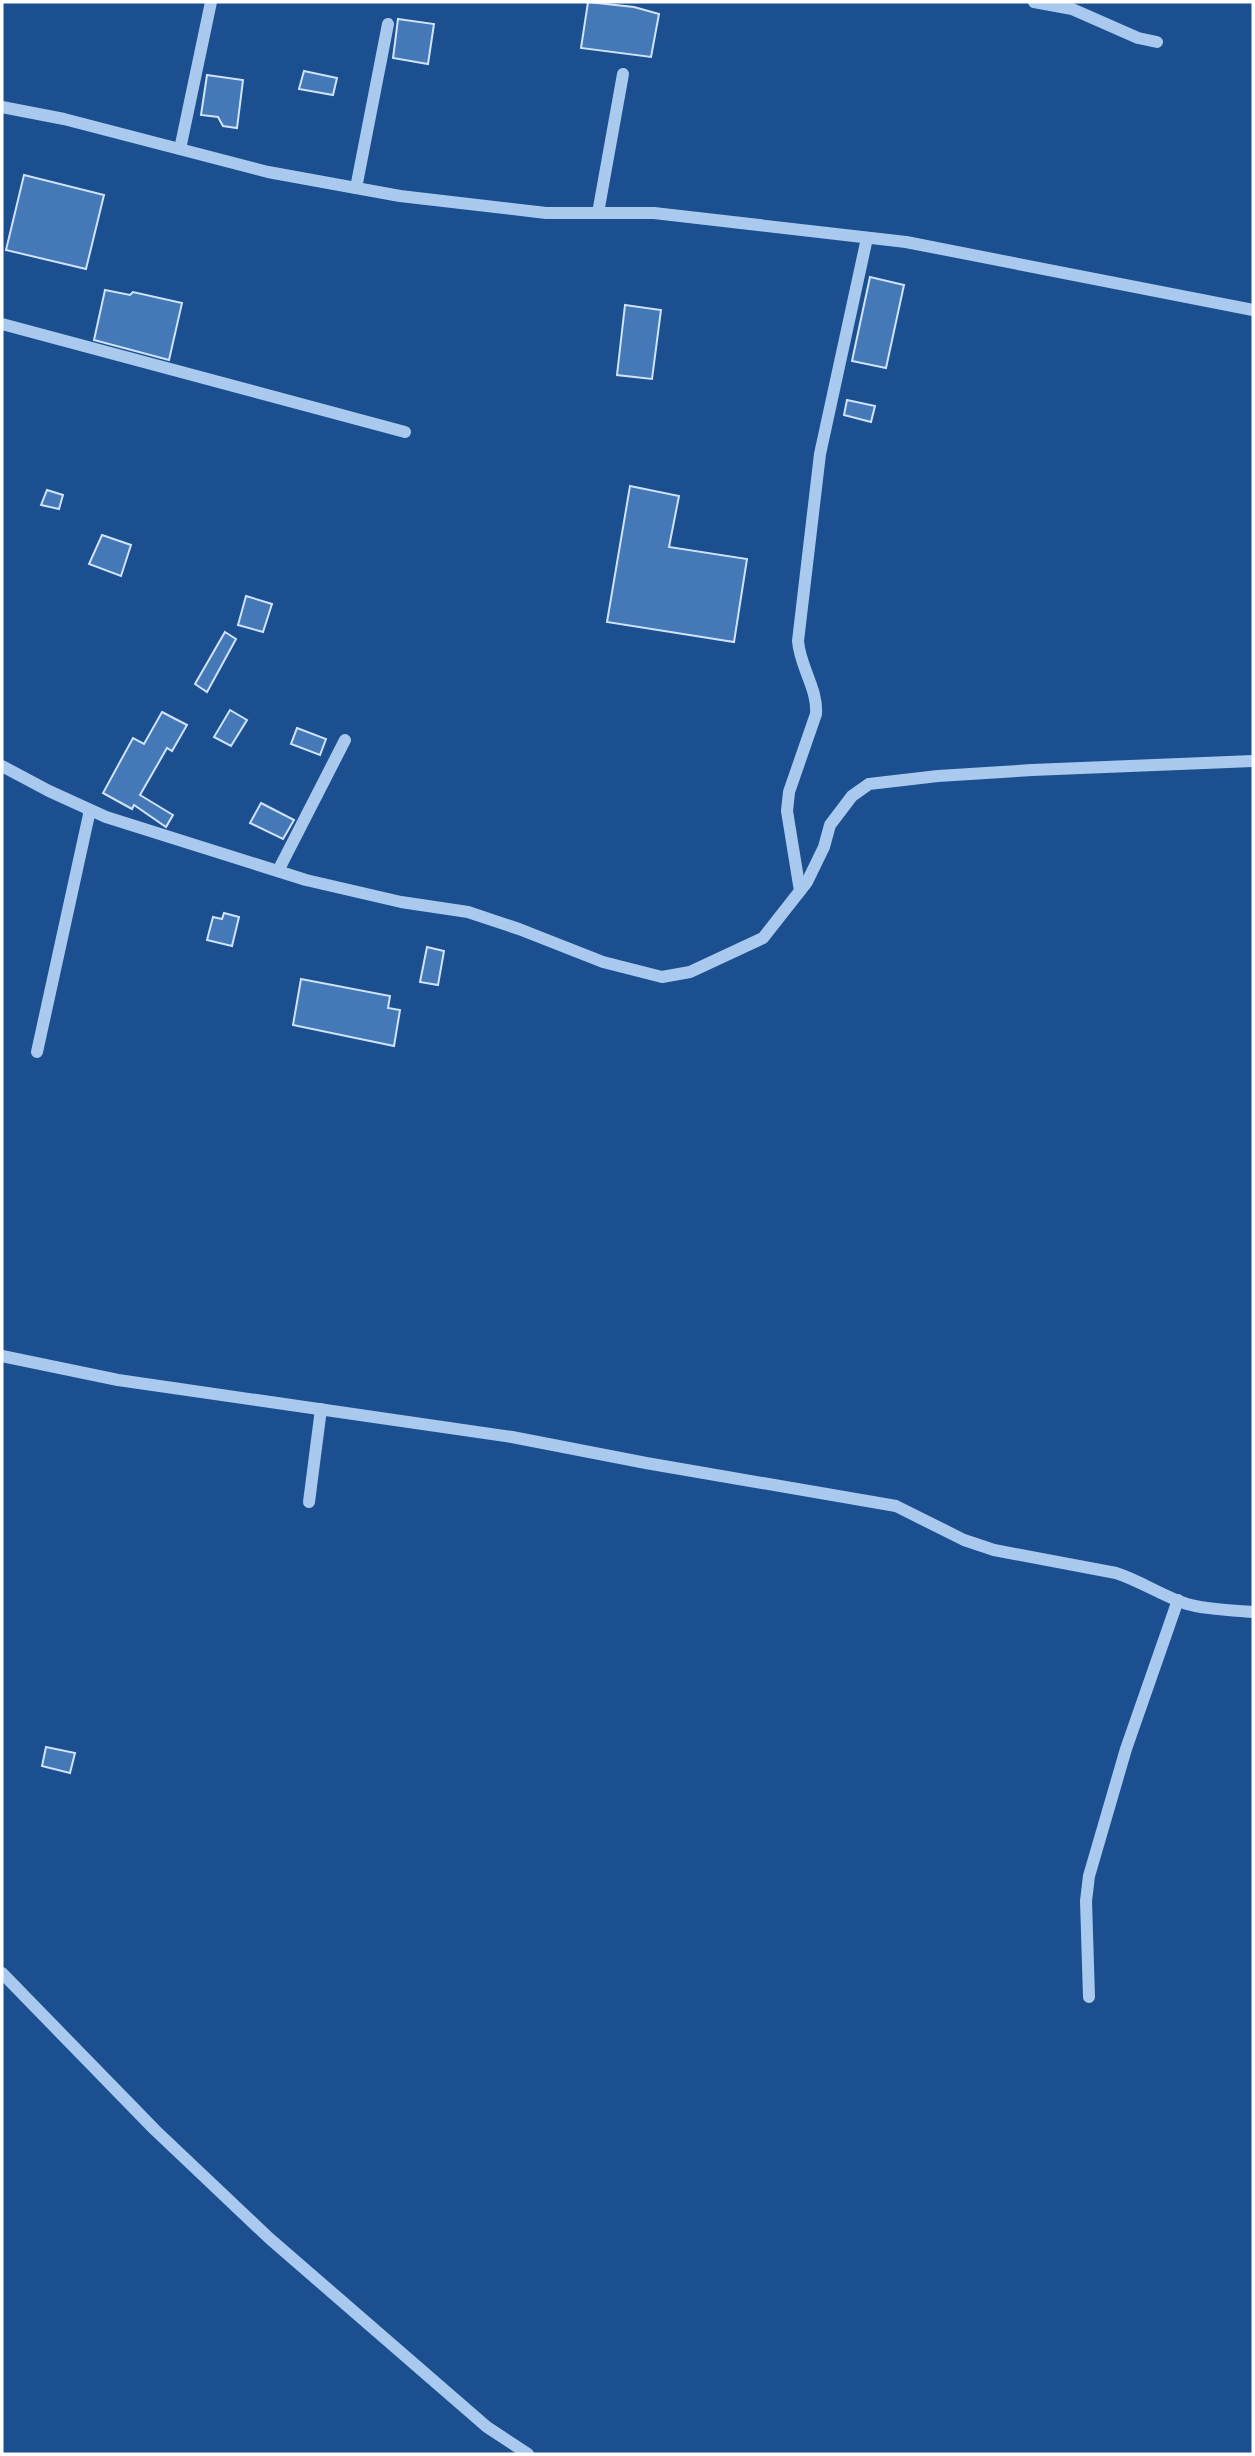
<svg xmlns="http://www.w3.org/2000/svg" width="1255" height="2456" viewBox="0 0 1255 2456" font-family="'PT Sans Narrow',sans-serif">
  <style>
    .building { fill: #4478b7; stroke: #cfe3fa; stroke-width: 2 }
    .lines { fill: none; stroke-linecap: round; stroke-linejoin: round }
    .minor { stroke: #a9c9ee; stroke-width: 12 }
  </style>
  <rect width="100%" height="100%" fill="#1b4f8f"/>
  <g class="building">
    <polygon points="588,2 634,7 659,14 651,57 581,48"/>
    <polygon points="398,19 434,24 428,64 393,58"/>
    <polygon points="304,71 337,78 333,95 299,89"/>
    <polygon points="207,75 243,80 237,128 223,126 218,117 201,115"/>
    <polygon points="24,175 104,195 86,269 6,250"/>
    <polygon points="870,277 904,285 886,368 852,361"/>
    <polygon points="105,290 130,295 133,292 182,303 169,360 94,340"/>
    <polygon points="625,305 661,310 652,379 617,375"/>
    <polygon points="847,400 875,406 871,422 844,415"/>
    <polygon points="630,486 679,496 669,547 747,559 734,642 607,622"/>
    <polygon points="47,490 63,495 59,509 41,505"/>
    <polygon points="102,535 131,545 121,576 89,564"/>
    <polygon points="246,596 272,604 263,632 238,625"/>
    <polygon points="225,632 236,639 207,692 195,684"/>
    <polygon points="230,710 247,720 231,746 214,737"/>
    <polygon points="162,712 187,725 172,751 167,748 140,795 173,815 166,827 134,805 132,809 103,793 133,738 144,744"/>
    <polygon points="297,728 326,739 320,755 291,744"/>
    <polygon points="261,803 294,820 283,839 250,823"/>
    <polygon points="224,913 239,917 232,946 207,940 213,917 222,919"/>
    <polygon points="427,947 444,951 438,985 420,982"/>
    <polygon points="301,979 390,996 388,1008 400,1010 394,1046 293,1025"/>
    <polygon points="46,1747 75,1753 70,1773 42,1766"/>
  </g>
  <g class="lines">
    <g class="minor">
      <polyline points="1034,2 1072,9 1138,38 1157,42"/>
      <polyline points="2,107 64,119 268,172 400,196 546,213 654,213 906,242 1253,310"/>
      <polyline points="180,149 211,2"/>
      <polyline points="356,188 388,24"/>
      <polyline points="598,213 623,74"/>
      <polyline points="2,324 405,432"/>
      <polyline points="2,766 49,791 106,817 306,880 401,902 468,912 519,929 603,962 662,977 690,972 763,938 807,882 824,847 830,825 852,796 869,784 938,776 1032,770 1253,761"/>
      <polyline points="278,871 345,740"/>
      <path d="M800 891 787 811 789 792 816 714C818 689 800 667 798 641L820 454 867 238"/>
      <polyline points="37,1052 90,810"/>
      <path d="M2 1356 118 1380 512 1437 646 1463 896 1506 964 1540 994 1550 1116 1573C1141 1581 1162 1596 1187 1604 1208 1610 1232 1610 1253 1612"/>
      <polyline points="309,1502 321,1409"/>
      <polyline points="2,1973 155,2130 269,2238 487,2427 528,2454"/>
      <polyline points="1089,1997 1086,1901 1089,1876 1126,1749 1178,1600"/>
    </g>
  </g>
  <rect width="1255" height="2456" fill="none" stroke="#ffffff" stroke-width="7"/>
</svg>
